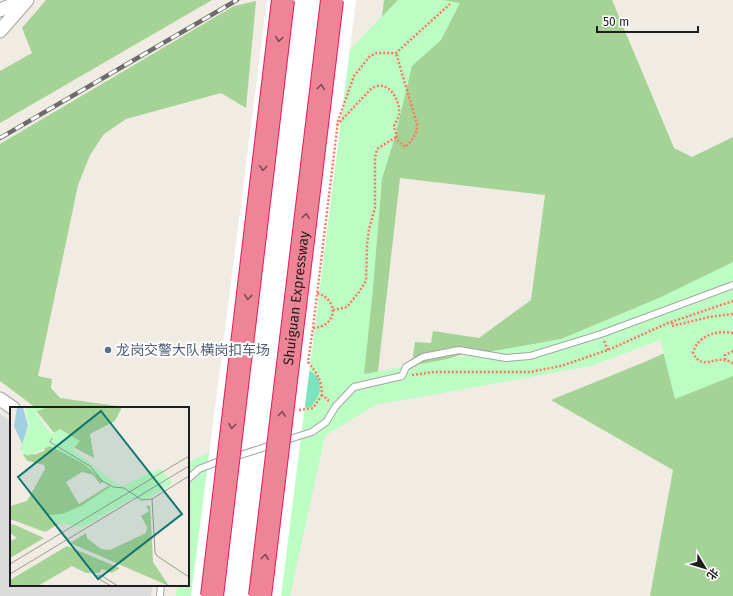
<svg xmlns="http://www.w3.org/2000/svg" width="733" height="596" viewBox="0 0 733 596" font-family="'Fira Sans','Noto Sans SC',sans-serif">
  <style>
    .residential { fill: #dcdbdb }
    .forest { fill: #a5d295 }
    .park { fill: #bcfdc3 }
    .pitch { fill: #7be4be }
    .pier { fill: #fff }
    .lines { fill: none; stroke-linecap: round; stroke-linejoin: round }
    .service-casing { stroke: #a5a5a5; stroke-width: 8 }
    .minor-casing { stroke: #a5a5a5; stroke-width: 15 }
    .path { stroke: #ff7864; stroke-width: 2.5; stroke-dasharray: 2 2; stroke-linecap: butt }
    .service { stroke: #fff; stroke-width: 6 }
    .minor { stroke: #fff; stroke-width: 13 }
    .rail-casing { stroke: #6c6c6c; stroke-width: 4.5 }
    .rail { stroke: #fff; stroke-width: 3; stroke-dasharray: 9; stroke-linecap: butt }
    .motorway-bridge-casing { stroke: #e6185a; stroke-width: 24; stroke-linecap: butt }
    .motorway-bridge { stroke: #ed8596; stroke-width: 22 }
    .oneway { stroke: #7b4c54 }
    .service-dot { fill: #5c6f8a; stroke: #fff; stroke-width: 1.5 }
    .labels { text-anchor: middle; stroke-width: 4; stroke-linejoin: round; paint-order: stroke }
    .street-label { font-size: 14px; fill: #1e1e1e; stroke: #fff }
    .service-label { font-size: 14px; fill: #4e5e75; stroke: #fff; text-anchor: start }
    .inset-road { fill: none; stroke: #9c9a94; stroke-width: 1 }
    .view { fill: #0f766e; fill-opacity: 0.15; stroke: #0f766e; stroke-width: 2 }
    .inset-edge { fill: none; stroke: #1e1e1e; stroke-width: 2 }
  </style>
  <rect width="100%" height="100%" fill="#f0ece3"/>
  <polygon class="residential" points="0,414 11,421 11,585 153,585 151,596 0,596"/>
  <g class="forest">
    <polygon points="46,0 212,0 0,123 0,71 32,53 22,28"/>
    <polygon points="384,0 612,0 674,148 692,157 733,137 733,279 563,351 467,353 411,370 415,342 431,343 433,331 479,338 531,300 545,195 400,178 376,389 334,392"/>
    <polygon points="256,1 246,108 221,93 126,119 104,134 90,155 78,185 38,376 52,379 51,388 60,398 131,408 36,408 0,381 0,144 234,6"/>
    <polygon points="733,322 733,596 650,596 673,470 551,400 647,361"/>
  </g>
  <polygon class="park" points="398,0 443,0 460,3 441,40 412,66 395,137 382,179 373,289 364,374 561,339 661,297 733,262 733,376 675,399 660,340 591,366 375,405 325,436 290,596 176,596 177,585 188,585 188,475 189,462 241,436 285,116"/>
  <path class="pitch" d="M309 370 318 377C322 392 320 394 311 407L302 408V374Z"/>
  <polygon class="pier" points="267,0 356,0 281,596 191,596"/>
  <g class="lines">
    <defs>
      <g id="service">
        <polyline points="283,441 312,432 326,422 336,406 354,387 402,376 406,367 423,357 459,350 506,358 530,356 601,334 733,285"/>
        <polyline points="234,457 275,444"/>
        <polyline points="188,479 199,469 225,459"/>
        <polyline points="160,596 161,585"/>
      </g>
      <g id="minor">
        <polyline points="0,10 25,0"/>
        <polyline points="0,31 27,0"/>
        <polyline points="0,399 13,408"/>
      </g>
    </defs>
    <use href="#service" class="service-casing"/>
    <use href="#minor" class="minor-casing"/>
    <g class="path">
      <path d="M337 125 370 90C386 76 401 99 399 115 398 119 396 122 394 126L398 141 405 147C412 141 418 133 417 124L396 53"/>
      <polyline points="333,310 347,307 359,292 366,281 367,245 369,229 375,208 375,158 377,149 396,137"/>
      <polyline points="672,322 672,326 709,317 733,314"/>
      <path d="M313 328C337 327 340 300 317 293"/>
      <path d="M733 333C717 330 698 335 693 353 702 370 712 358 724 360 727 360 730 362 733 363"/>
      <polyline points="604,341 608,350"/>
      <polyline points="725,360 725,355 733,351"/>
      <polyline points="412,375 434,372 530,372 561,366 608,350 668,323 733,301"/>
      <path d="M329 401 322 395C321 378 318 375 308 362L313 328 338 121 354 76 370 56 377 53H396L450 4"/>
      <polyline points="299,410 313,408 322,395"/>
    </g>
    <use href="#service" class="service"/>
    <use href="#minor" class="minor"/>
    <defs>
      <polyline id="rail" points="0,138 237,0"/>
    </defs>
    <use href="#rail" class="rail-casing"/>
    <use href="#rail" class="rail"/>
    <defs>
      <g id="motorway-bridge">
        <polyline points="212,596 283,0"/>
        <path id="s1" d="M260 596 332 0"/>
      </g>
    </defs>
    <use href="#motorway-bridge" class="motorway-bridge-casing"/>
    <use href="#motorway-bridge" class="motorway-bridge"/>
  </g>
  <defs><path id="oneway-chevron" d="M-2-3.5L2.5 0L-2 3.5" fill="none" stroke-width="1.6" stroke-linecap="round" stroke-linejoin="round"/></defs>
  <g class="oneway">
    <use href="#oneway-chevron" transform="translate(279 39) rotate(97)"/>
    <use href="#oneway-chevron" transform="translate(321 87) rotate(-83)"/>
    <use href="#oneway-chevron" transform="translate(263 168) rotate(97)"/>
    <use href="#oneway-chevron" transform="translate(306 216) rotate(-83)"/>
    <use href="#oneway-chevron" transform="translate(248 297) rotate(97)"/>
    <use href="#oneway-chevron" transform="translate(282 414) rotate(-83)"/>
    <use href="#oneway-chevron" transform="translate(232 426) rotate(97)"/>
    <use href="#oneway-chevron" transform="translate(265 557) rotate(-83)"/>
  </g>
  <circle class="service-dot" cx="108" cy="350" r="4"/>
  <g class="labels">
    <g class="street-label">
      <text dy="5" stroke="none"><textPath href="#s1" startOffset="300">Shuiguan Expressway</textPath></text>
    </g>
    <g class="service-label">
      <text x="116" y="355">龙岗交警大队横岗扣车场</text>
    </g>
  </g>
  <g transform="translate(10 407)">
    <rect width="179" height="179" fill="#f0ece3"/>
    <path d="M23 0H112L105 14 80 27 84 51 50 33ZM36 36 76 55 95 74 90 77 83 68 72 65 56 75 69 97 101 77 106 83 35 125 0 112V99L17 94 35 62 34 58 18 54 13 48 21 42 23 48 34 44ZM136 99H140L143 155 159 179 60 136 76 126 77 131 91 142 100 143 136 126 137 120 131 109 139 104ZM0 117 5 118 34 131 0 151V134L7 131 0 126ZM57 139 110 161 102 166 92 162 89 166H76L62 159 28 179H0V173Z" fill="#a5d295"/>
    <path d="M15 0H38L25 5 41 27 50 22 70 34 63 43 104 75 113 79 150 61 163 76 132 95 123 91 73 120 43 116 38 108 52 107 71 99 100 80 74 57 40 39 17 49 10 42 19 19Z" fill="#bcfdc3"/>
    <path d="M7 0H13L18 19 12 37 4 19Z" fill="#a0d0e0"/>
    <path class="inset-road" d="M42 31 40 35 80 59 92 74 103 80 114 81 132 93 142 92 179 69M142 92 145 145 147 149 179 170M0 157 179 49M0 167 179 59M85 169H92L108 179M86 170 101 179"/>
    <path class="view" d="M91 4 172 107 88 172 8 70Z"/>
    <rect width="179" height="179" class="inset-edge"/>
  </g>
  <g transform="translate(705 568) rotate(128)" stroke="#ffffff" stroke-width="3" paint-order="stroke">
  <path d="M0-3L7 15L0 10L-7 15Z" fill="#1e1e1e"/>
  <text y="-6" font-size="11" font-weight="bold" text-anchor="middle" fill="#1e1e1e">北</text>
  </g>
  <path d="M597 26v6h101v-6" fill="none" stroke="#1e1e1e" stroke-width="2"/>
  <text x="603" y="26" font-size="12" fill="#1e1e1e" stroke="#ffffff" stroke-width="3" paint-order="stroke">50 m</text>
</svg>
